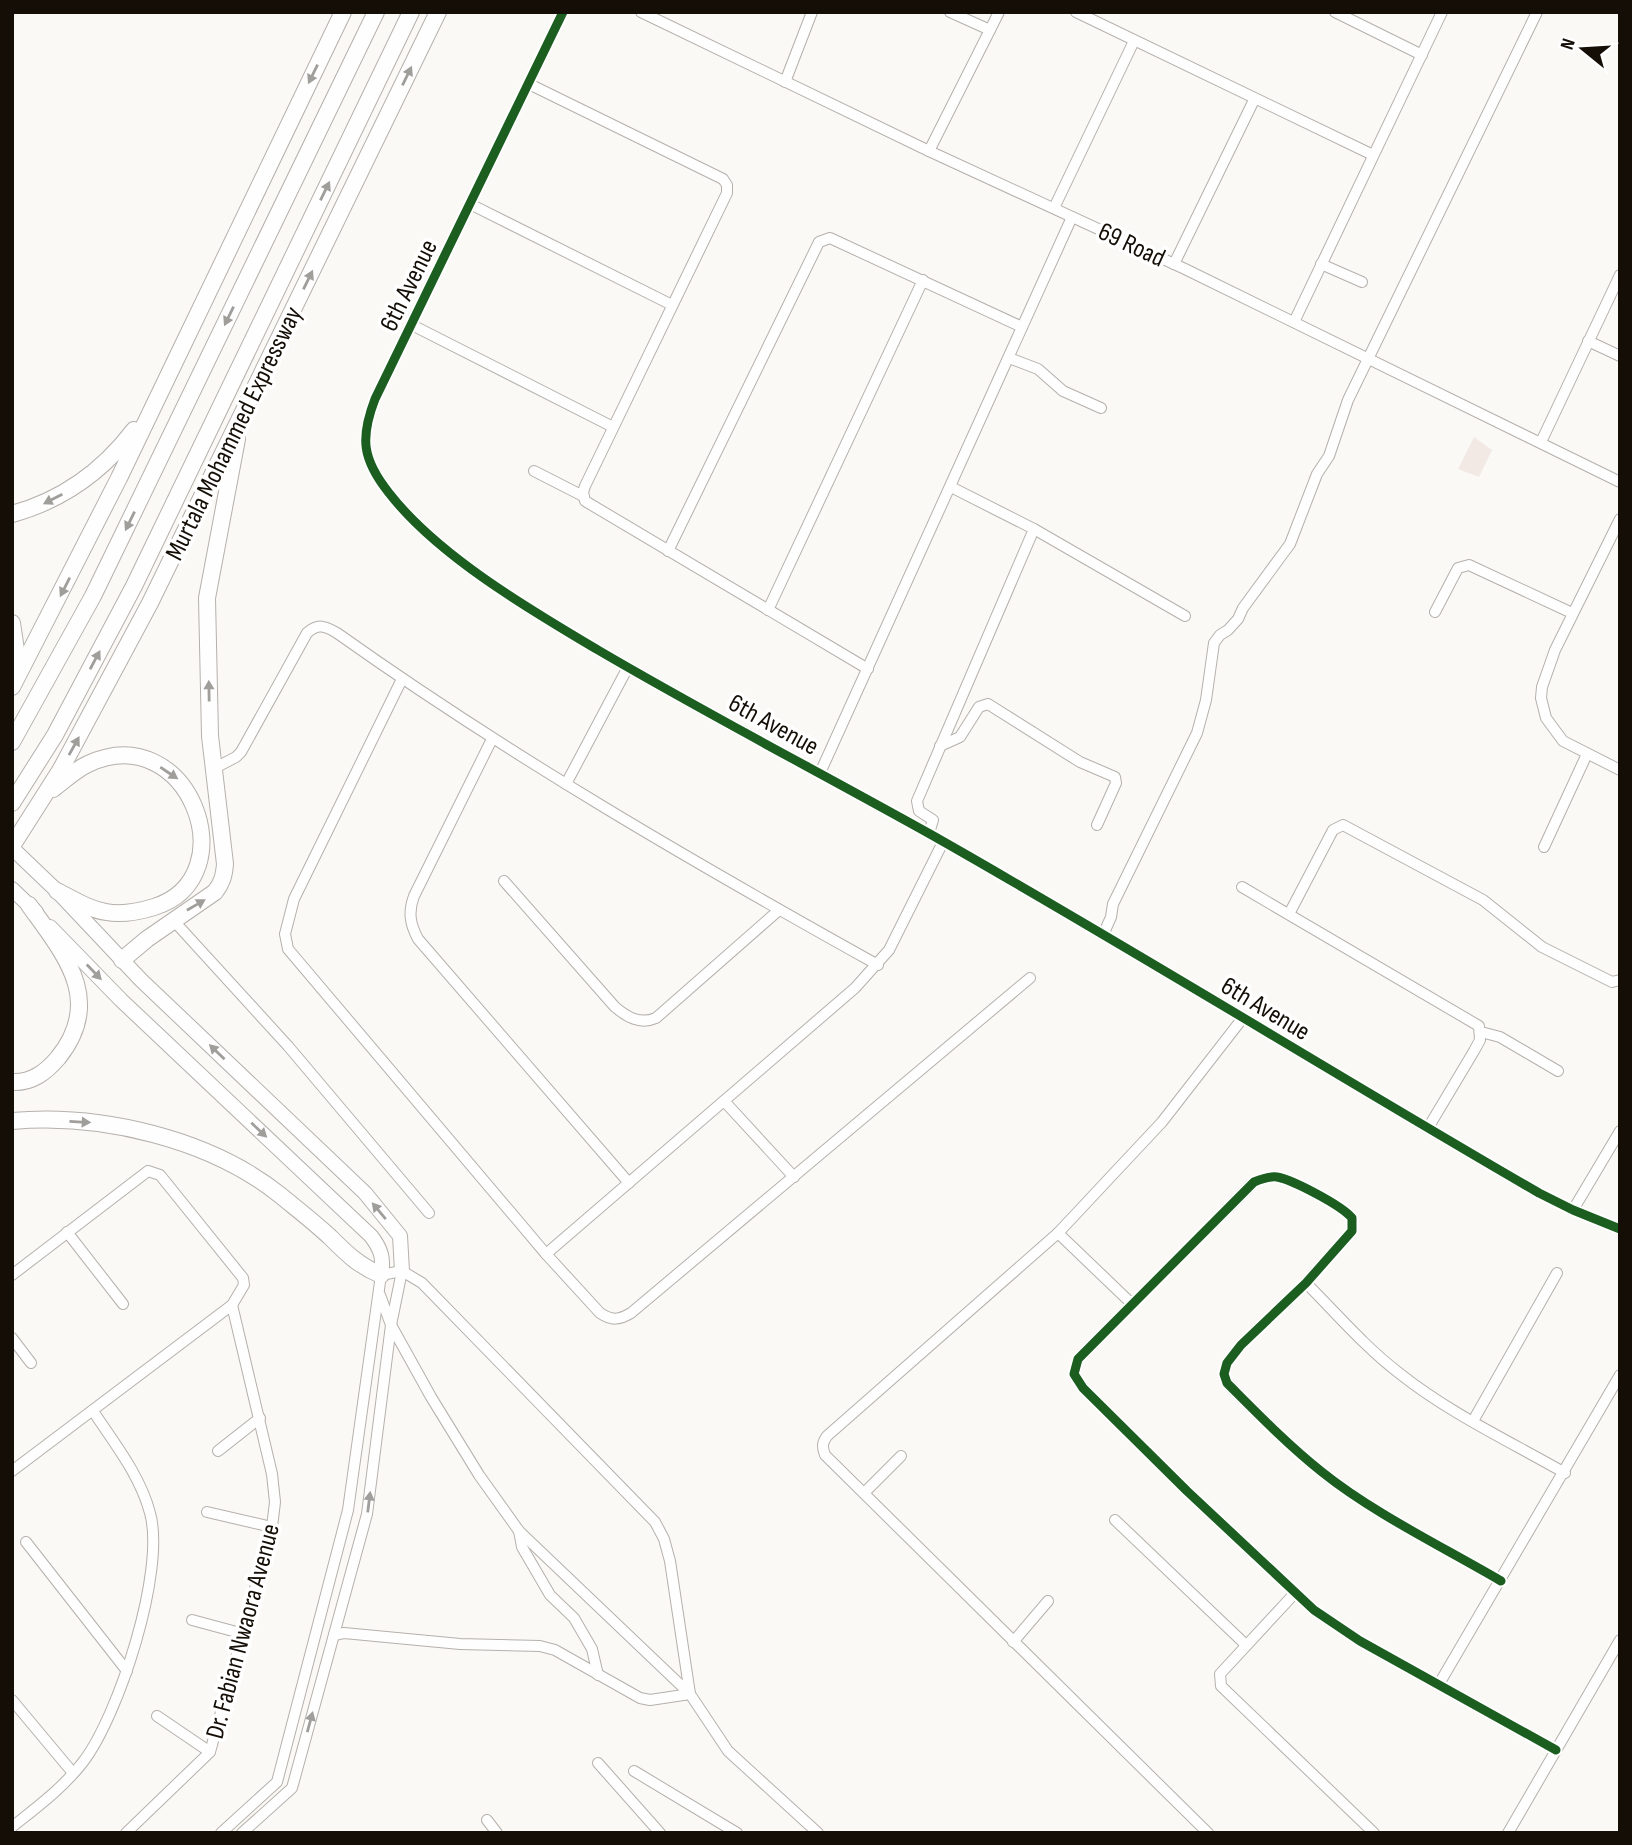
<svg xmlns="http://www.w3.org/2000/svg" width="1632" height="1845" viewBox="0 0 1632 1845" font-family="'Sofia Sans Condensed',sans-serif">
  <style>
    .commercial { fill: #f2e9e5 }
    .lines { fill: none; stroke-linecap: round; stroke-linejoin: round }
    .minor-casing { stroke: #b5b0ab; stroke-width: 12 }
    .major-casing { stroke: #b5b0ab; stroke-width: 16 }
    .highway-casing { stroke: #b5b0ab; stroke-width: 18 }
    .minor { stroke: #fefefe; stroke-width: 10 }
    .major { stroke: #fefefe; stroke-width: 14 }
    .highway { stroke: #fefefe; stroke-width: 16 }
    .cycleway-casing { stroke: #fff; stroke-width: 13 }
    .cycleway { stroke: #1b5e20; stroke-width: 9 }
    .oneway { fill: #a09e9b }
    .labels { text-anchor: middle; stroke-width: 7; stroke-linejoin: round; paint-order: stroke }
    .street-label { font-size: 26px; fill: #140e07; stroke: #fff }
  </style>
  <rect width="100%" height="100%" fill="#fbf9f6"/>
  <polygon class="commercial" points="1474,437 1492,450 1479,477 1458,469"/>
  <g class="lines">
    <defs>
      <g id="minor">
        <path d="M563 12 375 399C360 438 362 459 389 493 438 556 529 609 598 650 707 714 819 772 930 834 1135 950 1335 1075 1539 1193L1573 1210 1620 1229"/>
        <polyline points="641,12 929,151 1185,269 1620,482"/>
        <polyline points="950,12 990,30"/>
        <polyline points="1076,12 1373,155"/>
        <polyline points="1335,12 1422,55"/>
        <polyline points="785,82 812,12"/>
        <polyline points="529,84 723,179 727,185 727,193 585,486 583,492 585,501 868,669"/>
        <polyline points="929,151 999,12"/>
        <polyline points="470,204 672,305"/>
        <polyline points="1054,208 1134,41"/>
        <polyline points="1174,264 1254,100"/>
        <polyline points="1321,264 1362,282"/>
        <polyline points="1294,322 1442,12"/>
        <polyline points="412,325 613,427"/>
        <polyline points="1588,341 1620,356"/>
        <polyline points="1009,358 1038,369 1063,391 1101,408"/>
        <polyline points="1541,442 1620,275"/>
        <polyline points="534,471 583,496"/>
        <polyline points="951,487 1034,529 1185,616"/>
        <polyline points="1620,519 1555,650 1542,687 1541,698 1546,718 1563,741 1620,770"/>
        <polyline points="668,551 819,242 830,238 1022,327"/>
        <polyline points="768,610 923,280"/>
        <polyline points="1435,612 1458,568 1469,565 1572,613"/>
        <path d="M402 679 294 899 285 934 288 949 546 1254 600 1313C612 1321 619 1320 631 1313L1030 978"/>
        <path d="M492 739 414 896C408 912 410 924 418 939L629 1183"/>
        <polyline points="940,746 960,737 979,707 988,704 1080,762 1115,777 1116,783 1097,825"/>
        <path d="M213 769 236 757 241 752 307 633C318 623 325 626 337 633 510 756 693 862 878 965"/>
        <polyline points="820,773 1072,217"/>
        <polyline points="566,784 628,667"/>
        <polyline points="929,833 933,820 919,811 917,801 1034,529"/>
        <polyline points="1544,847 1587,754"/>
        <path d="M504 881 615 1007C627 1017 640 1025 656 1018L779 910"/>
        <polyline points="1242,887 1479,1026 1480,1040 1474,1051 1428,1128"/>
        <polyline points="1289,914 1333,830 1343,825 1483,900 1542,947 1612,982 1620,980"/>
        <polyline points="173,920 288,1046 429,1213"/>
        <polyline points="1103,935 1111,917 1113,904 1197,733 1206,700 1214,643 1220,635 1228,630 1238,619 1243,608 1290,544 1317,474 1329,456 1348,400 1537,12"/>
        <polyline points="1481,1032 1500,1037 1558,1071"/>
        <polyline points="724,1101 794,1177"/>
        <polyline points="1573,1210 1620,1131"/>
        <polyline points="67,1232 123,1304"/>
        <polyline points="1058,1233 1132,1304"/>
        <polyline points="546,1254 855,988 889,950 943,842"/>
        <polyline points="12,1275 148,1171 160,1175 243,1278 244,1285 232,1305 12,1471"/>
        <path d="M1306 1283C1336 1313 1365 1347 1399 1373 1449 1413 1509 1441 1565 1473"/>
        <polyline points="380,1295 391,1325 431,1397 479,1475 519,1531 690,1694"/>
        <polyline points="12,1338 31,1363"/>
        <polyline points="1473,1421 1557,1273"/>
        <polyline points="218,1451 260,1418"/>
        <polyline points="864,1493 901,1456"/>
        <polyline points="207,1512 272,1527"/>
        <polyline points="1115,1520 1246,1645"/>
        <polyline points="519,1531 522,1547 550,1595 574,1618 592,1649 598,1675"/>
        <polyline points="26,1542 127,1671"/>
        <path d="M1501 1581C1443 1547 1373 1513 1322 1472 1288 1445 1258 1414 1227 1383L1224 1374 1227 1363 1241 1345 1306 1283 1352 1231V1218C1341 1205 1293 1180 1277 1177 1269 1176 1261 1179 1254 1182L1078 1359 1074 1374 1083 1388 1187 1491 1314 1610 1360 1641 1556 1750"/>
        <polyline points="1295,1593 1220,1674 1221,1686 1374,1833"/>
        <polyline points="192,1620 244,1634"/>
        <polyline points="334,1635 344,1633 460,1644 540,1646 555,1650 640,1698 650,1700 690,1694 728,1751 818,1833"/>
        <polyline points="1013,1642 1048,1601"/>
        <polyline points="1439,1684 1620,1375"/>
        <polyline points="12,1700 73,1773"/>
        <polyline points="157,1716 210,1752"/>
        <polyline points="598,1763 660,1833"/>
        <polyline points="634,1771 737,1833"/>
        <polyline points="487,1820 497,1833"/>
        <path d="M12 1827C37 1807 64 1787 83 1762 119 1715 166 1570 150 1513 140 1475 114 1443 93 1411"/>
        <polyline points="126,1833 210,1752 272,1527 275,1502 272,1474 232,1305"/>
        <polyline points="221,1833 277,1782 348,1510 381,1275 402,1271 422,1283 655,1522 664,1539 670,1561 690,1694"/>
        <polyline points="242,1833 292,1788 367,1514 391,1325 402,1271"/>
        <path d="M1208 1833 825 1455C822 1447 822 1443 827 1436L1058 1233 1162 1122 1242 1019"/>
        <polyline points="1508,1833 1620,1640"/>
      </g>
      <g id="major">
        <polyline points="12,848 57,891 141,980 365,1193 400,1236 402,1271"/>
        <polyline points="12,889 36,912"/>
        <path d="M50 927 121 1000 371 1236C381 1249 384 1258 381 1275"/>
      </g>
      <g id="highway">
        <path d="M12 514C63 500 102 472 134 430"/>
        <polyline points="12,623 16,650 14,680"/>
        <polyline points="12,687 119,478 343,12"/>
        <polyline points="12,742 93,596 376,12"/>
        <path d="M53 789C64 781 75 770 88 764 188 717 249 877 154 907 138 912 122 915 106 912 88 909 73 899 57 891"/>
        <polyline points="12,803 55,735 134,586 411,12"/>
        <polyline points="12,846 61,769 150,603 438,12"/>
        <path d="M122 960 147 939 215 892C222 883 224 876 225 864L210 736 207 598 237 439"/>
        <path d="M12 1082C32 1083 46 1072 58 1058 105 1000 64 954 29 905"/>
        <path d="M12 1121C101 1113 210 1139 280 1195 297 1209 314 1222 330 1237 346 1253 359 1266 381 1275"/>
      </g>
    </defs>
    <use href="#minor" class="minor-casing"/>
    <use href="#major" class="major-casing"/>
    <use href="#highway" class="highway-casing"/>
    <use href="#minor" class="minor"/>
    <use href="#major" class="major"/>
    <use href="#highway" class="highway"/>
    <defs>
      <g id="cycleway">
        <path d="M563 12 375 399C360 438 362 459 389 493 438 556 529 609 598 650 707 714 819 772 930 834 1135 950 1335 1075 1539 1193L1573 1210 1620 1229"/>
        <path d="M1501 1581C1443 1547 1373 1513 1322 1472 1288 1445 1258 1414 1227 1383L1224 1374 1227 1363 1241 1345 1306 1283 1352 1231V1218C1341 1205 1293 1180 1277 1177 1269 1176 1261 1179 1254 1182L1078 1359 1074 1374 1083 1388 1187 1491 1314 1610 1360 1641 1556 1750"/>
      </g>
    </defs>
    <use href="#cycleway" class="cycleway-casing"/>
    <use href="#cycleway" class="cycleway"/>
  </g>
  <defs><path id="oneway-solid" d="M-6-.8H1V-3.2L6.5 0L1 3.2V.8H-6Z" transform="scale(1.75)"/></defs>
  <g class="oneway">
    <use href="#oneway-solid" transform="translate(313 74) rotate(116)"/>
    <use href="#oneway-solid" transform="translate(407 76) rotate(-64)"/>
    <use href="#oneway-solid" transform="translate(325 191) rotate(-64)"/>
    <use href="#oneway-solid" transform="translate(308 280) rotate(-64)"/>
    <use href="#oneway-solid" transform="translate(229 316) rotate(116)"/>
    <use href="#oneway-solid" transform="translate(53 499) rotate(153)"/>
    <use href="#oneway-solid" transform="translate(130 521) rotate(116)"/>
    <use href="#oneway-solid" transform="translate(65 587) rotate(117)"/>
    <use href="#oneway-solid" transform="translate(95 660) rotate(-62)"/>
    <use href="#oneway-solid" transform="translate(209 691) rotate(-91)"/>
    <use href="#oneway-solid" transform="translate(74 746) rotate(-61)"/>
    <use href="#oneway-solid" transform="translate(169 773) rotate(34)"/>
    <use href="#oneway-solid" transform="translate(196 905) rotate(-30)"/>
    <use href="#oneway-solid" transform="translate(94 972) rotate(46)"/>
    <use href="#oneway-solid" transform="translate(217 1052) rotate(-136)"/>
    <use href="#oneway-solid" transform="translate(80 1122) rotate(3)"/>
    <use href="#oneway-solid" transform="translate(259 1130) rotate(43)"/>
    <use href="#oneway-solid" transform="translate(379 1211) rotate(-130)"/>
    <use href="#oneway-solid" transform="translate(369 1502) rotate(-83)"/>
    <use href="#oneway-solid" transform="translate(310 1722) rotate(-75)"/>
  </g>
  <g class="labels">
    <g class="street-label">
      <text transform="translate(1132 244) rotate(25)" y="9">69 Road</text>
      <text transform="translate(408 285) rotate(-64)" y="9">6th Avenue</text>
      <text transform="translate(233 433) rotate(-64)" y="9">Murtala Mohammed Expressway</text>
      <text transform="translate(774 724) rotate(29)" y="9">6th Avenue</text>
      <text transform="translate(1266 1008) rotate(31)" y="9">6th Avenue</text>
      <text transform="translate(242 1631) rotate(-75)" y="9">Dr. Fabian Nwaora Avenue</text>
    </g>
  </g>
  <rect width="1632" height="1845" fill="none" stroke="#140e07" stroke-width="28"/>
  <g transform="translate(1583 49) rotate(288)" stroke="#ffffff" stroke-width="5" paint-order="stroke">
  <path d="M0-5L12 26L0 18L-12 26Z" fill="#140e07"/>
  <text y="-10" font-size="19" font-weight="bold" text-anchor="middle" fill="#140e07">N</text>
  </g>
</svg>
